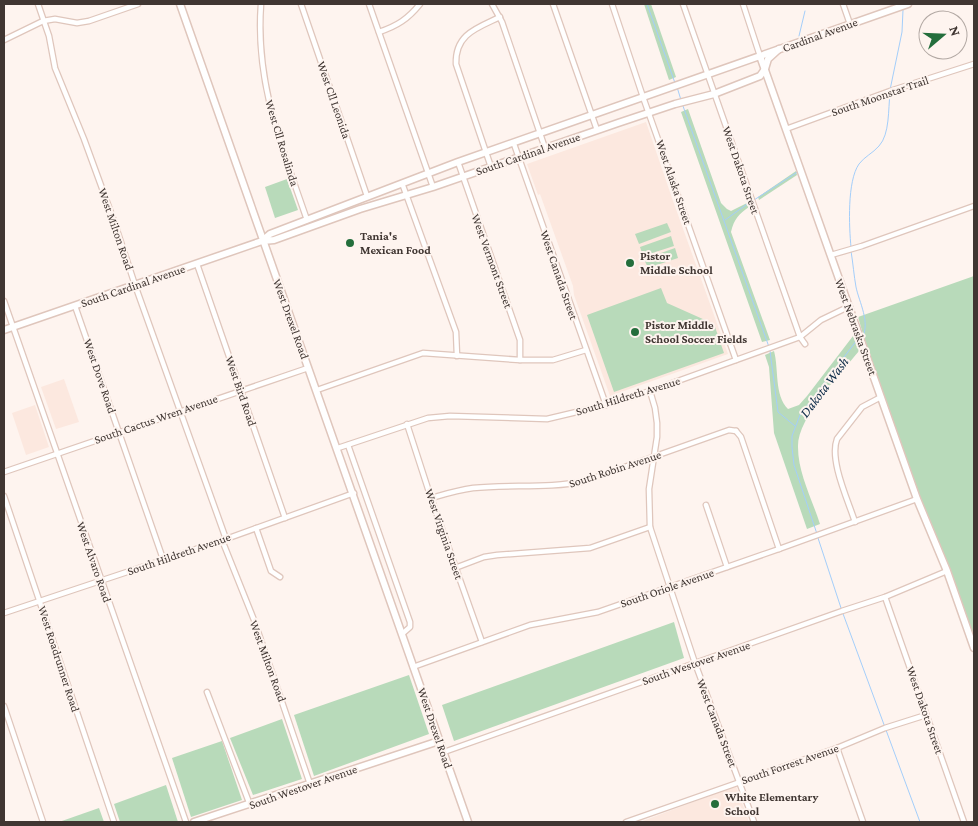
<svg xmlns="http://www.w3.org/2000/svg" width="978" height="826" viewBox="0 0 978 826" font-family="'Crimson Pro',serif">
  <style>
    .built { fill: #fce8df }
    .green { fill: #b8daba }
    .lines { fill: none; stroke-linecap: round; stroke-linejoin: round }
    .stream { stroke: #a4cefa; stroke-width: 1 }
    .street-casing { stroke: #dfc6bc; stroke-width: 7 }
    .secondary-casing { stroke: #dfc6bc; stroke-width: 9 }
    .street { stroke: #fff; stroke-width: 4.5 }
    .secondary { stroke: #fff; stroke-width: 6 }
    .poi-dot { fill: #246e3c; stroke: #fef4ef; stroke-width: 2 }
    .labels { text-anchor: middle; stroke-width: 4; stroke-linejoin: round; paint-order: stroke }
    .street-label { font-size: 12px; fill: #403632; stroke: #fef4ef }
    .poi-label { font-size: 12px; font-weight: bold; fill: #403632; stroke: #fef4ef; text-anchor: start }
    .water-label { font-size: 14px; font-style: italic; fill: #0c2a47; stroke: #fef4ef }
  </style>
  <rect width="100%" height="100%" fill="#fef4ef"/>
  <g class="built">
    <polygon points="646,122 672,198 728,354 610,396 574,295 573,286 540,194 538,195 527,164"/>
    <polygon points="64,379 79,422 56,429 41,387"/>
    <polygon points="35,405 49,447 26,455 12,413"/>
    <polygon points="736,786 749,822 640,822"/>
  </g>
  <g class="green">
    <polygon points="644,4 651,4 676,77 669,80"/>
    <path d="M688 109 721 203 727 209 731 211 747 203 749 207C739 214 734 219 731 232L770 340 762 342 681 112Z"/>
    <polygon points="796,171 797,175 759,200 758,197"/>
    <polygon points="287,179 298,210 275,218 265,187"/>
    <polygon points="667,223 671,232 639,244 635,234"/>
    <polygon points="671,236 674,246 643,256 640,247"/>
    <polygon points="675,248 678,258 648,268 644,259"/>
    <path d="M974 276V637C935 531 889 427 858 317Z"/>
    <polygon points="661,288 667,303 714,324 724,353 614,392 587,315"/>
    <path d="M853 336 859 351C841 373 797 418 798 447 798 473 812 499 820 524L807 529 774 433 769 367 765 355 774 351C779 369 774 395 788 409L799 405 807 396Z"/>
    <polygon points="674,622 684,658 454,741 442,705"/>
    <polygon points="409,675 429,734 314,776 294,715"/>
    <polygon points="282,719 302,779 253,795 230,738"/>
    <polygon points="222,741 242,800 191,817 172,758"/>
    <polygon points="166,785 178,822 120,822 114,804"/>
    <polygon points="99,808 104,822 59,822"/>
  </g>
  <g class="lines">
    <g class="stream">
      <polyline points="647,4 675,83"/>
      <polyline points="799,36 805,11"/>
      <polyline points="677,87 681,100"/>
      <polyline points="890,90 902,32 903,10"/>
      <polyline points="683,106 769,347"/>
      <polyline points="754,200 799,171"/>
      <polyline points="725,220 750,202"/>
      <path d="M851 247C849 227 847 181 859 164 864 157 873 153 879 146 890 134 888 109 890 94"/>
      <path d="M851 251C853 263 854 276 856 287 859 302 871 323 862 338"/>
      <polyline points="770,351 778,412 795,426"/>
      <polyline points="817,534 794,465 792,447 792,436 800,415 857,340"/>
      <polyline points="818,538 842,611 920,822"/>
    </g>
    <defs>
      <g id="street">
        <polyline points="38,4 49,36 55,68 84,139 114,221 135,285 226,539"/>
        <path d="M261 4C255 83 282 147 307 220"/>
        <polyline points="301,4 367,196"/>
        <polyline points="369,4 433,187"/>
        <polyline points="492,4 502,22 545,148"/>
        <polyline points="553,4 597,130"/>
        <polyline points="612,4 643,97 736,360"/>
        <polyline points="683,4 800,337 805,344"/>
        <polyline points="743,4 760,56"/>
        <polyline points="843,4 850,24"/>
        <path d="M379 32C397 26 408 19 420 4"/>
        <polyline points="4,40 43,21 55,19 77,23 89,21 138,4"/>
        <polyline points="786,129 890,91 974,64"/>
        <polyline points="514,144 606,405"/>
        <polyline points="458,162 520,340 520,360"/>
        <path d="M491 167 456 64C455 34 477 28 500 17"/>
        <polyline points="402,183 456,332 457,356"/>
        <polyline points="831,255 862,246 974,206"/>
        <polyline points="197,264 285,518"/>
        <polyline points="4,301 186,822"/>
        <polyline points="75,306 163,559"/>
        <polyline points="317,390 423,353 520,360 553,360 586,350"/>
        <polyline points="650,391 655,408 657,423 657,437 649,489 650,527 695,663 754,822"/>
        <polyline points="407,424 431,498 482,642"/>
        <polyline points="736,431 741,437 779,549"/>
        <polyline points="348,445 410,622 410,627 402,634"/>
        <polyline points="338,448 428,418 450,416 547,419 606,405 650,391 800,337 821,320 848,307"/>
        <polyline points="4,472 308,368"/>
        <polyline points="4,496 114,822"/>
        <path d="M431 498C445 494 458 490 473 488 510 484 548 489 585 481L729 430 736 431"/>
        <polyline points="706,505 727,567"/>
        <path d="M855 522C848 500 829 460 837 439L862 407 881 397"/>
        <polyline points="256,528 271,571 280,577"/>
        <polyline points="222,540 254,620 310,784"/>
        <polyline points="455,568 484,557 497,555 590,548 650,527"/>
        <polyline points="885,597 964,822"/>
        <polyline points="4,613 226,539 354,493"/>
        <polyline points="413,667 530,625 598,612 779,549 917,499"/>
        <polyline points="207,692 250,805"/>
        <polyline points="4,706 43,822"/>
        <polyline points="837,748 863,822"/>
        <polyline points="444,752 842,611 885,597 947,571"/>
        <polyline points="626,822 837,748 885,728 926,715"/>
      </g>
      <g id="secondary">
        <polyline points="180,4 468,822"/>
        <polyline points="760,56 917,499 947,571 974,648"/>
        <polyline points="262,241 270,234 458,162 908,4"/>
        <polyline points="4,330 262,241 274,240 360,209 433,187 618,123 675,104 714,94 760,76 765,69 768,59 779,49"/>
        <polyline points="194,822 439,741"/>
      </g>
    </defs>
    <use href="#street" class="street-casing"/>
    <use href="#secondary" class="secondary-casing"/>
    <use href="#street" class="street"/>
    <use href="#secondary" class="secondary"/>
  </g>
  <g class="poi-dot">
    <circle cx="350" cy="243" r="5"/>
    <circle cx="630" cy="263" r="5"/>
    <circle cx="635" cy="332" r="5"/>
    <circle cx="715" cy="804" r="5"/>
  </g>
  <g class="labels">
    <g class="street-label">
      <text transform="translate(820 35) rotate(-20)" y="4">Cardinal Avenue</text>
      <text transform="translate(880 96) rotate(-19)" y="4">South Moonstar Trail</text>
      <text transform="translate(334 100) rotate(71)" y="4">West Cll Leonida</text>
      <text transform="translate(282 143) rotate(73)" y="4">West Cll Rosalinda</text>
      <text transform="translate(528 154) rotate(-19)" y="4">South Cardinal Avenue</text>
      <text transform="translate(741 170) rotate(71)" y="4">West Dakota Street</text>
      <text transform="translate(674 182) rotate(71)" y="4">West Alaska Street</text>
      <text transform="translate(116 229) rotate(71)" y="4">West Milton Road</text>
      <text transform="translate(492 261) rotate(70)" y="4">West Vermont Street</text>
      <text transform="translate(559 275) rotate(71)" y="4">West Canada Street</text>
      <text transform="translate(133 286) rotate(-19)" y="4">South Cardinal Avenue</text>
      <text transform="translate(291 319) rotate(70)" y="4">West Drexel Road</text>
      <text transform="translate(856 327) rotate(70)" y="4">West Nebraska Street</text>
      <text transform="translate(100 376) rotate(71)" y="4">West Dove Road</text>
      <text transform="translate(241 391) rotate(71)" y="4">West Bird Road</text>
      <text transform="translate(628 396) rotate(-17)" y="4">South Hildreth Avenue</text>
      <text transform="translate(156 419) rotate(-19)" y="4">South Cactus Wren Avenue</text>
      <text transform="translate(615 469) rotate(-18)" y="4">South Robin Avenue</text>
      <text transform="translate(444 534) rotate(71)" y="4">West Virginia Street</text>
      <text transform="translate(179 554) rotate(-19)" y="4">South Hildreth Avenue</text>
      <text transform="translate(94 562) rotate(71)" y="4">West Alvaro Road</text>
      <text transform="translate(667 588) rotate(-19)" y="4">South Oriole Avenue</text>
      <text transform="translate(59 659) rotate(72)" y="4">West Roadrunner Road</text>
      <text transform="translate(268 661) rotate(70)" y="4">West Milton Road</text>
      <text transform="translate(696 663) rotate(-19)" y="4">South Westover Avenue</text>
      <text transform="translate(925 710) rotate(71)" y="4">West Dakota Street</text>
      <text transform="translate(717 723) rotate(69)" y="4">West Canada Street</text>
      <text transform="translate(435 728) rotate(71)" y="4">West Drexel Road</text>
      <text transform="translate(790 764) rotate(-19)" y="4">South Forrest Avenue</text>
      <text transform="translate(303 787) rotate(-19)" y="4">South Westover Avenue</text>
    </g>
    <g class="poi-label">
      <text x="360" y="240">Tania's<tspan x="360" dy="14">Mexican Food</tspan></text>
      <text x="640" y="260">Pistor<tspan x="640" dy="14">Middle School</tspan></text>
      <text x="645" y="329">Pistor Middle<tspan x="645" dy="14">School Soccer Fields</tspan></text>
      <text x="725" y="801">White Elementary<tspan x="725" dy="14">School</tspan></text>
    </g>
    <g class="water-label">
      <text transform="translate(824 387) rotate(-53)" y="5">Dakota Wash</text>
    </g>
  </g>
  <rect width="978" height="826" fill="none" stroke="#403632" stroke-width="10"/>
  <g transform="translate(943 35) rotate(71)"><circle r="24" fill="#fef4ef" stroke="#b2a8a3"/>
  <path d="M0-4L9 19L0 12L-9 19Z" fill="#246e3c"/>
  <text y="-8" font-size="14" font-weight="bold" text-anchor="middle" fill="#403632">N</text>
  </g>
</svg>
